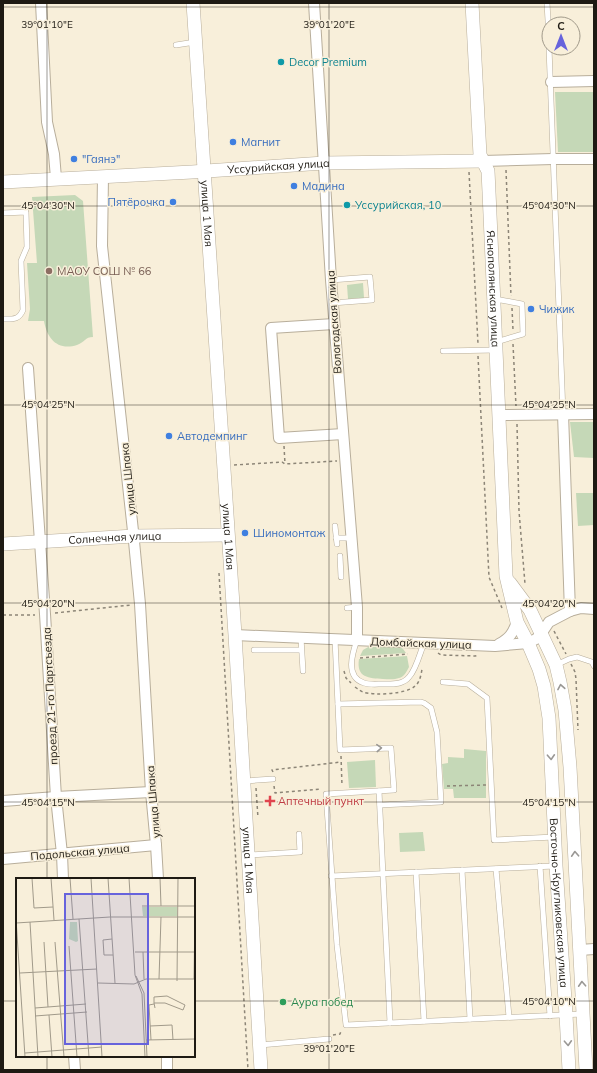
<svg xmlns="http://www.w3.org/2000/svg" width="597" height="1073" viewBox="0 0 597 1073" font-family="Mulish,sans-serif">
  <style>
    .green { fill: #c5d8b7 }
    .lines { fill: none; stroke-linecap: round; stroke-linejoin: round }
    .service-casing { stroke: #b8ae9b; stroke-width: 6 }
    .minor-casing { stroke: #b8ae9b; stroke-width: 12 }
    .tertiary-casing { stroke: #b8ae9b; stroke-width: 14 }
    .path { stroke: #8c8577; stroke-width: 1.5; stroke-dasharray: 3 3; stroke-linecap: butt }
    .service { stroke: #fff; stroke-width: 5 }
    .minor { stroke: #fff; stroke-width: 10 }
    .tertiary { stroke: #fff; stroke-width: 13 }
    .oneway { stroke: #9a9895 }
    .ticks { fill: none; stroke: #1e1a13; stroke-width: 1; stroke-opacity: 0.45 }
    .culture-dot { fill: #0f9aa8; stroke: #f8efda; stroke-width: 1.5 }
    .shop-dot { fill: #3f7fe0; stroke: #f8efda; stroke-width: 1.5 }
    .education-dot { fill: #8d6e63; stroke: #f8efda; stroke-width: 1.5 }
    .health-dot { fill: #e0444e; stroke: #f8efda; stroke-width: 1.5 }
    .leisure-dot { fill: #2e9e5b; stroke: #f8efda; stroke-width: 1.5 }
    .labels { text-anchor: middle; stroke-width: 3; stroke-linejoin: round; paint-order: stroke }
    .culture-label { font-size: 11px; fill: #0d838f; stroke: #f8efda; text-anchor: start }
    .shop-label { font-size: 11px; fill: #366cbe; stroke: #f8efda; text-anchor: start }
    .street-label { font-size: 11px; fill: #1e1a13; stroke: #f8efda }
    .education-label { font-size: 11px; fill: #785e54; stroke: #f8efda; text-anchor: start }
    .health-label { font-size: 11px; fill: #be3a42; stroke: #f8efda; text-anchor: start }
    .leisure-label { font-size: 11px; fill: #27864d; stroke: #f8efda; text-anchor: start }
    .inset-road { fill: none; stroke: #a19a8a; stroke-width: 1 }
    .view { fill: #6763dc; fill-opacity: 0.15; stroke: #6763dc; stroke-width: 2 }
    .inset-edge { fill: none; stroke: #1e1a13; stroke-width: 2 }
    .ticks-label { font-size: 10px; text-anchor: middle; fill: #1e1a13; stroke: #f8efda; stroke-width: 3; stroke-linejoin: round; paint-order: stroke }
  </style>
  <rect width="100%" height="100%" fill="#f8efda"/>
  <g class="green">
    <polygon points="555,92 594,92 594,152 558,152"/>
    <path d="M75 195 83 201 93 337C85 337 85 342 77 345 58 351 47 339 44 321H28L30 309 27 263H37L32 197Z"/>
    <polygon points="363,283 364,298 348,299 347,285"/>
    <polygon points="570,422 594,422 594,458 574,457"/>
    <polygon points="576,493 594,493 594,525 578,526"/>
    <polygon points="370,646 398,646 403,649 406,653 360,656 363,650"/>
    <path d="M407 656 409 667C407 671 404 677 399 678 394 680 388 679 383 679 369 678 356 678 359 659Z"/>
    <polygon points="464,749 486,751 486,798 454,798 453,789 444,789 442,764 448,763 448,757 464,758"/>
    <polygon points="375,760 376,787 349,788 347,762"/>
    <polygon points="423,832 425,851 400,852 399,833"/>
  </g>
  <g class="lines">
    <defs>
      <g id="service">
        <polyline points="547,3 549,38"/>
        <polyline points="176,45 195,42"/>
        <polyline points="549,48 563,414"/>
        <path d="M3 213 26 212 27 247 21 261 23 310C19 320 13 319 3 319"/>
        <polyline points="331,280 370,277 372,300 332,303"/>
        <polyline points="495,299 522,304 523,334 496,342"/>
        <polyline points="443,351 495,350"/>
        <polyline points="335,526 337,544"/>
        <polyline points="336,538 351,538"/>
        <polyline points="340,556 341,577"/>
        <polyline points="347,608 357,607"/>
        <polyline points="301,638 303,671"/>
        <polyline points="335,639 340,750 391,748 394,790 326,794 337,945 346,1025 582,1014"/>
        <path d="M357 640C352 654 345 677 364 683 370 685 377 684 383 684 392 684 403 685 409 677 416 670 420 653 424 643"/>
        <polyline points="254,650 301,650"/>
        <polyline points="556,665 569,659 577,657 592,662 594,666"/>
        <polyline points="443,682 468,684 487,698 494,840 554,837"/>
        <polyline points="338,704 421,702 424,703 431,708 437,732 441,802 380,805"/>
        <polyline points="245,781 273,779"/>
        <polyline points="379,791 390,1023"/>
        <polyline points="249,855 300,852 299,834"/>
        <polyline points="540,866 550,1016"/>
        <polyline points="496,869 509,1017"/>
        <polyline points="462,870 470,1019"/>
        <polyline points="416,872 424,1021"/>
        <polyline points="331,876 555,866"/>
        <polyline points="260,1045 329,1039"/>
      </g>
      <g id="minor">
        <polyline points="41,3 47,122 54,154 56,178"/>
        <polyline points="314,3 331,280 357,607 357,640"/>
        <polyline points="551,82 594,81"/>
        <polyline points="483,161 553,159 594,159"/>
        <polyline points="103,176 102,246 133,531 140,604 151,792 156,845 158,879"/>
        <polyline points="334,324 271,328 279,438 343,434"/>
        <polyline points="28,368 45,614 56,797 62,854 63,879"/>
        <polyline points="563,414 570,611"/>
        <polyline points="499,415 594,414"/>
        <polyline points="235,635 495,646 528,643 536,639 541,634 549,622 570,611 581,608 594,609"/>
        <path d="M499 644C510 638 513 633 517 622"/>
        <polyline points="3,801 56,797 151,792"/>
        <polyline points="3,859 156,845"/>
        <polyline points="580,950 594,949"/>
        <polyline points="74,1056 75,1070"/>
        <polyline points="167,1056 167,1070"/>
      </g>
      <g id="tertiary">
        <path id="s1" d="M193 3 235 635 261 1070"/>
        <path id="s2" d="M472 3 480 155 488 171 489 192 506 576 517 622 528 643 539 669 544 686 549 718 556 866 566 1015 569 1070"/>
        <path id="s3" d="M3 182 192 172 324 163 483 161"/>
        <path id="s4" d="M3 544 134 536 227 535"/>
        <polyline points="510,583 530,610 556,665 560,682 565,710 570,767 586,1070"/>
      </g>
    </defs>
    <use href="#service" class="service-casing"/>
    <use href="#minor" class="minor-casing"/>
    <use href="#tertiary" class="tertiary-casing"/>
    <g class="path">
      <polyline points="506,170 511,296"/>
      <polyline points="469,172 478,344"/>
      <polyline points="512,308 513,330"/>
      <polyline points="513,344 516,406"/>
      <polyline points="478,356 489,577 502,608"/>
      <polyline points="517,424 519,511 525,584"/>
      <polyline points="284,446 285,464"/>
      <polyline points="234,465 282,462 285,464 337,461"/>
      <polyline points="219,573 248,1070"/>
      <polyline points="55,613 131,605"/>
      <polyline points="3,615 35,615"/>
      <polyline points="554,631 566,654"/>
      <polyline points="438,653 441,655 475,656 479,655"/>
      <polyline points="360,658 408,654"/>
      <polyline points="571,664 575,672 576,679 578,730"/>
      <polyline points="344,671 346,678 351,683"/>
      <path d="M355 687C358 689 360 691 363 692 374 696 407 694 415 686 420 682 421 675 422 669"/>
      <polyline points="341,756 342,786"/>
      <polyline points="273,772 272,770 341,762"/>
      <polyline points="274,786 275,793 321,789"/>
      <polyline points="447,786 486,785"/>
      <polyline points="256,788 258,818"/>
      <polyline points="333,1035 340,1034 341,1031"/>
    </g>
    <use href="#service" class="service"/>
    <use href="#minor" class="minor"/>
    <use href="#tertiary" class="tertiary"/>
  </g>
  <defs><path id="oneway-chevron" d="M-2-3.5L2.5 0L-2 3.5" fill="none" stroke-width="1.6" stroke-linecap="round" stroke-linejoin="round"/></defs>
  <g class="oneway">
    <use href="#oneway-chevron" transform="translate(561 687) rotate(-100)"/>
    <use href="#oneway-chevron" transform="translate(379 748) rotate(-3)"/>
    <use href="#oneway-chevron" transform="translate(551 757) rotate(87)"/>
    <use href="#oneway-chevron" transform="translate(575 854) rotate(-93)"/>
    <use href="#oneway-chevron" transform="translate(582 984) rotate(-93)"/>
    <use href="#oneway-chevron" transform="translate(568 1043) rotate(87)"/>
  </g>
  <path class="ticks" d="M47 3V879M329 3V1070M3 7H594M3 206H594M3 405H594M3 603H594M3 802H594M3 1001H17M194 1001H594M47 1056V1070"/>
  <g class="culture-dot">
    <circle cx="281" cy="62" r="4"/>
    <circle cx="347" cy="205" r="4"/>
  </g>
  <g class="shop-dot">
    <circle cx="233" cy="142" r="4"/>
    <circle cx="74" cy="159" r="4"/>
    <circle cx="294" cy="186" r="4"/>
    <circle cx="173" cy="202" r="4"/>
    <circle cx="531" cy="309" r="4"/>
    <circle cx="169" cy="436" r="4"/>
    <circle cx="245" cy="533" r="4"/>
  </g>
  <circle class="education-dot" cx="49" cy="271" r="4"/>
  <path class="health-dot" d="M268 795h4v4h4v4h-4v4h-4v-4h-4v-4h4z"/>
  <circle class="leisure-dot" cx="283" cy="1002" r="4"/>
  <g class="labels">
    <g class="culture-label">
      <text x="289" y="66">Decor Premium</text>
      <text x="355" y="209">Уссурийская, 10</text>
    </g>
    <g class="shop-label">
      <text x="241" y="146">Магнит</text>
      <text x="82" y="163">"Гаянэ"</text>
      <text x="302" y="190">Мадина</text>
      <text x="165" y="206" text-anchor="end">Пятёрочка</text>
      <text x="539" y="313">Чижик</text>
      <text x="177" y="440">Автодемпинг</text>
      <text x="253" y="537">Шиномонтаж</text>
    </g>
    <g class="street-label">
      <text dy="4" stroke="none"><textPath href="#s3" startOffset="276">Уссурийская улица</textPath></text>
      <text dy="4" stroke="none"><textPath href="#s1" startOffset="211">улица 1 Мая</textPath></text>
      <text dy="4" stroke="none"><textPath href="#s2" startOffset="288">Яснополянская улица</textPath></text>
      <text transform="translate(334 322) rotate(-94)" y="4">Вологодская улица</text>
      <text transform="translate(128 479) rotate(-96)" y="4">улица Шпака</text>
      <text dy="4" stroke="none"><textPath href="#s1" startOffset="535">улица 1 Мая</textPath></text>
      <text dy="4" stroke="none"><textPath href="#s4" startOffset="112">Солнечная улица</textPath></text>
      <text transform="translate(421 643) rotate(2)" y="4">Домбайская улица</text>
      <text transform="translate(50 696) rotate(-93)" y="4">проезд 21-го Партсъезда</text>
      <text transform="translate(153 802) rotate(-95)" y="4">улица Шпака</text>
      <text transform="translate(80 852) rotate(-5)" y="4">Подольская улица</text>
      <text dy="4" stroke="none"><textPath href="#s1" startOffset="859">улица 1 Мая</textPath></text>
      <text dy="4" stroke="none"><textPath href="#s2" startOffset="910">Восточно-Кругликовская улица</textPath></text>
    </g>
    <g class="education-label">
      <text x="57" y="275">МАОУ СОШ № 66</text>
    </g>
    <g class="health-label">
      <text x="278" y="805">Аптечный пункт</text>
    </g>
    <g class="leisure-label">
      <text x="291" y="1006">Аура побед</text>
    </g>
  </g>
  <g transform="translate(16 878)">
    <rect width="179" height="179" fill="#f8efda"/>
    <path d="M126 29H161V38H127ZM54 44H61L62 63 60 64 53 61Z" fill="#c5d8b7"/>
    <path class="inset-road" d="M16 0 18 30 37 29M35 0 38 42M54 0 57 41M75 0 86 179M92 0 99 105M113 0 119 97 126 116 129 179M144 0 145 28M126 28H179M0 41 9 179M63 41 73 179M14 44 22 179M0 45 94 39H179M96 61 87 62 88 77H97M28 64 32 129M39 64 48 179M53 68 61 179M119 74H179M127 74 128 101M4 95 81 91M120 98 128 115 131 179M143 101 145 39M178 101 179 35M161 103 162 0M82 105 118 106 130 101H179M138 125V119L151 118 169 127 167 132 149 125H138L139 130M19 130 70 126M33 137 36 179M19 138 71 134M134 148 156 147 157 162M130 162 179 161M135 162 133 127 138 126M9 175 86 169"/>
    <path class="view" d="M49 16H132V166H49Z"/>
    <rect width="179" height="179" class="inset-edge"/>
  </g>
  <g class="ticks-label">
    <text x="47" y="28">39°01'10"E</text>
    <text x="329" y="28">39°01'20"E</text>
    <text x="48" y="209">45°04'30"N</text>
    <text x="549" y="209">45°04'30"N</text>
    <text x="48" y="408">45°04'25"N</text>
    <text x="549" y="408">45°04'25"N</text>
    <text x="48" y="607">45°04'20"N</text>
    <text x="549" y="607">45°04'20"N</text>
    <text x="48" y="806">45°04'15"N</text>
    <text x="549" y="806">45°04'15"N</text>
    <text x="549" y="1005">45°04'10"N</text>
    <text x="329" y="1052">39°01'20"E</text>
  </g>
  <rect width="597" height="1073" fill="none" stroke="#1e1a13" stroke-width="8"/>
  <g transform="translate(561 36)"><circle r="19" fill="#f8efda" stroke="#a19a8a"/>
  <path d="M0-3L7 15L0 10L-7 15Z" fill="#6763dc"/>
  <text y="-6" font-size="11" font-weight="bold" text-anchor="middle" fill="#1e1a13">С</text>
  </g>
</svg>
